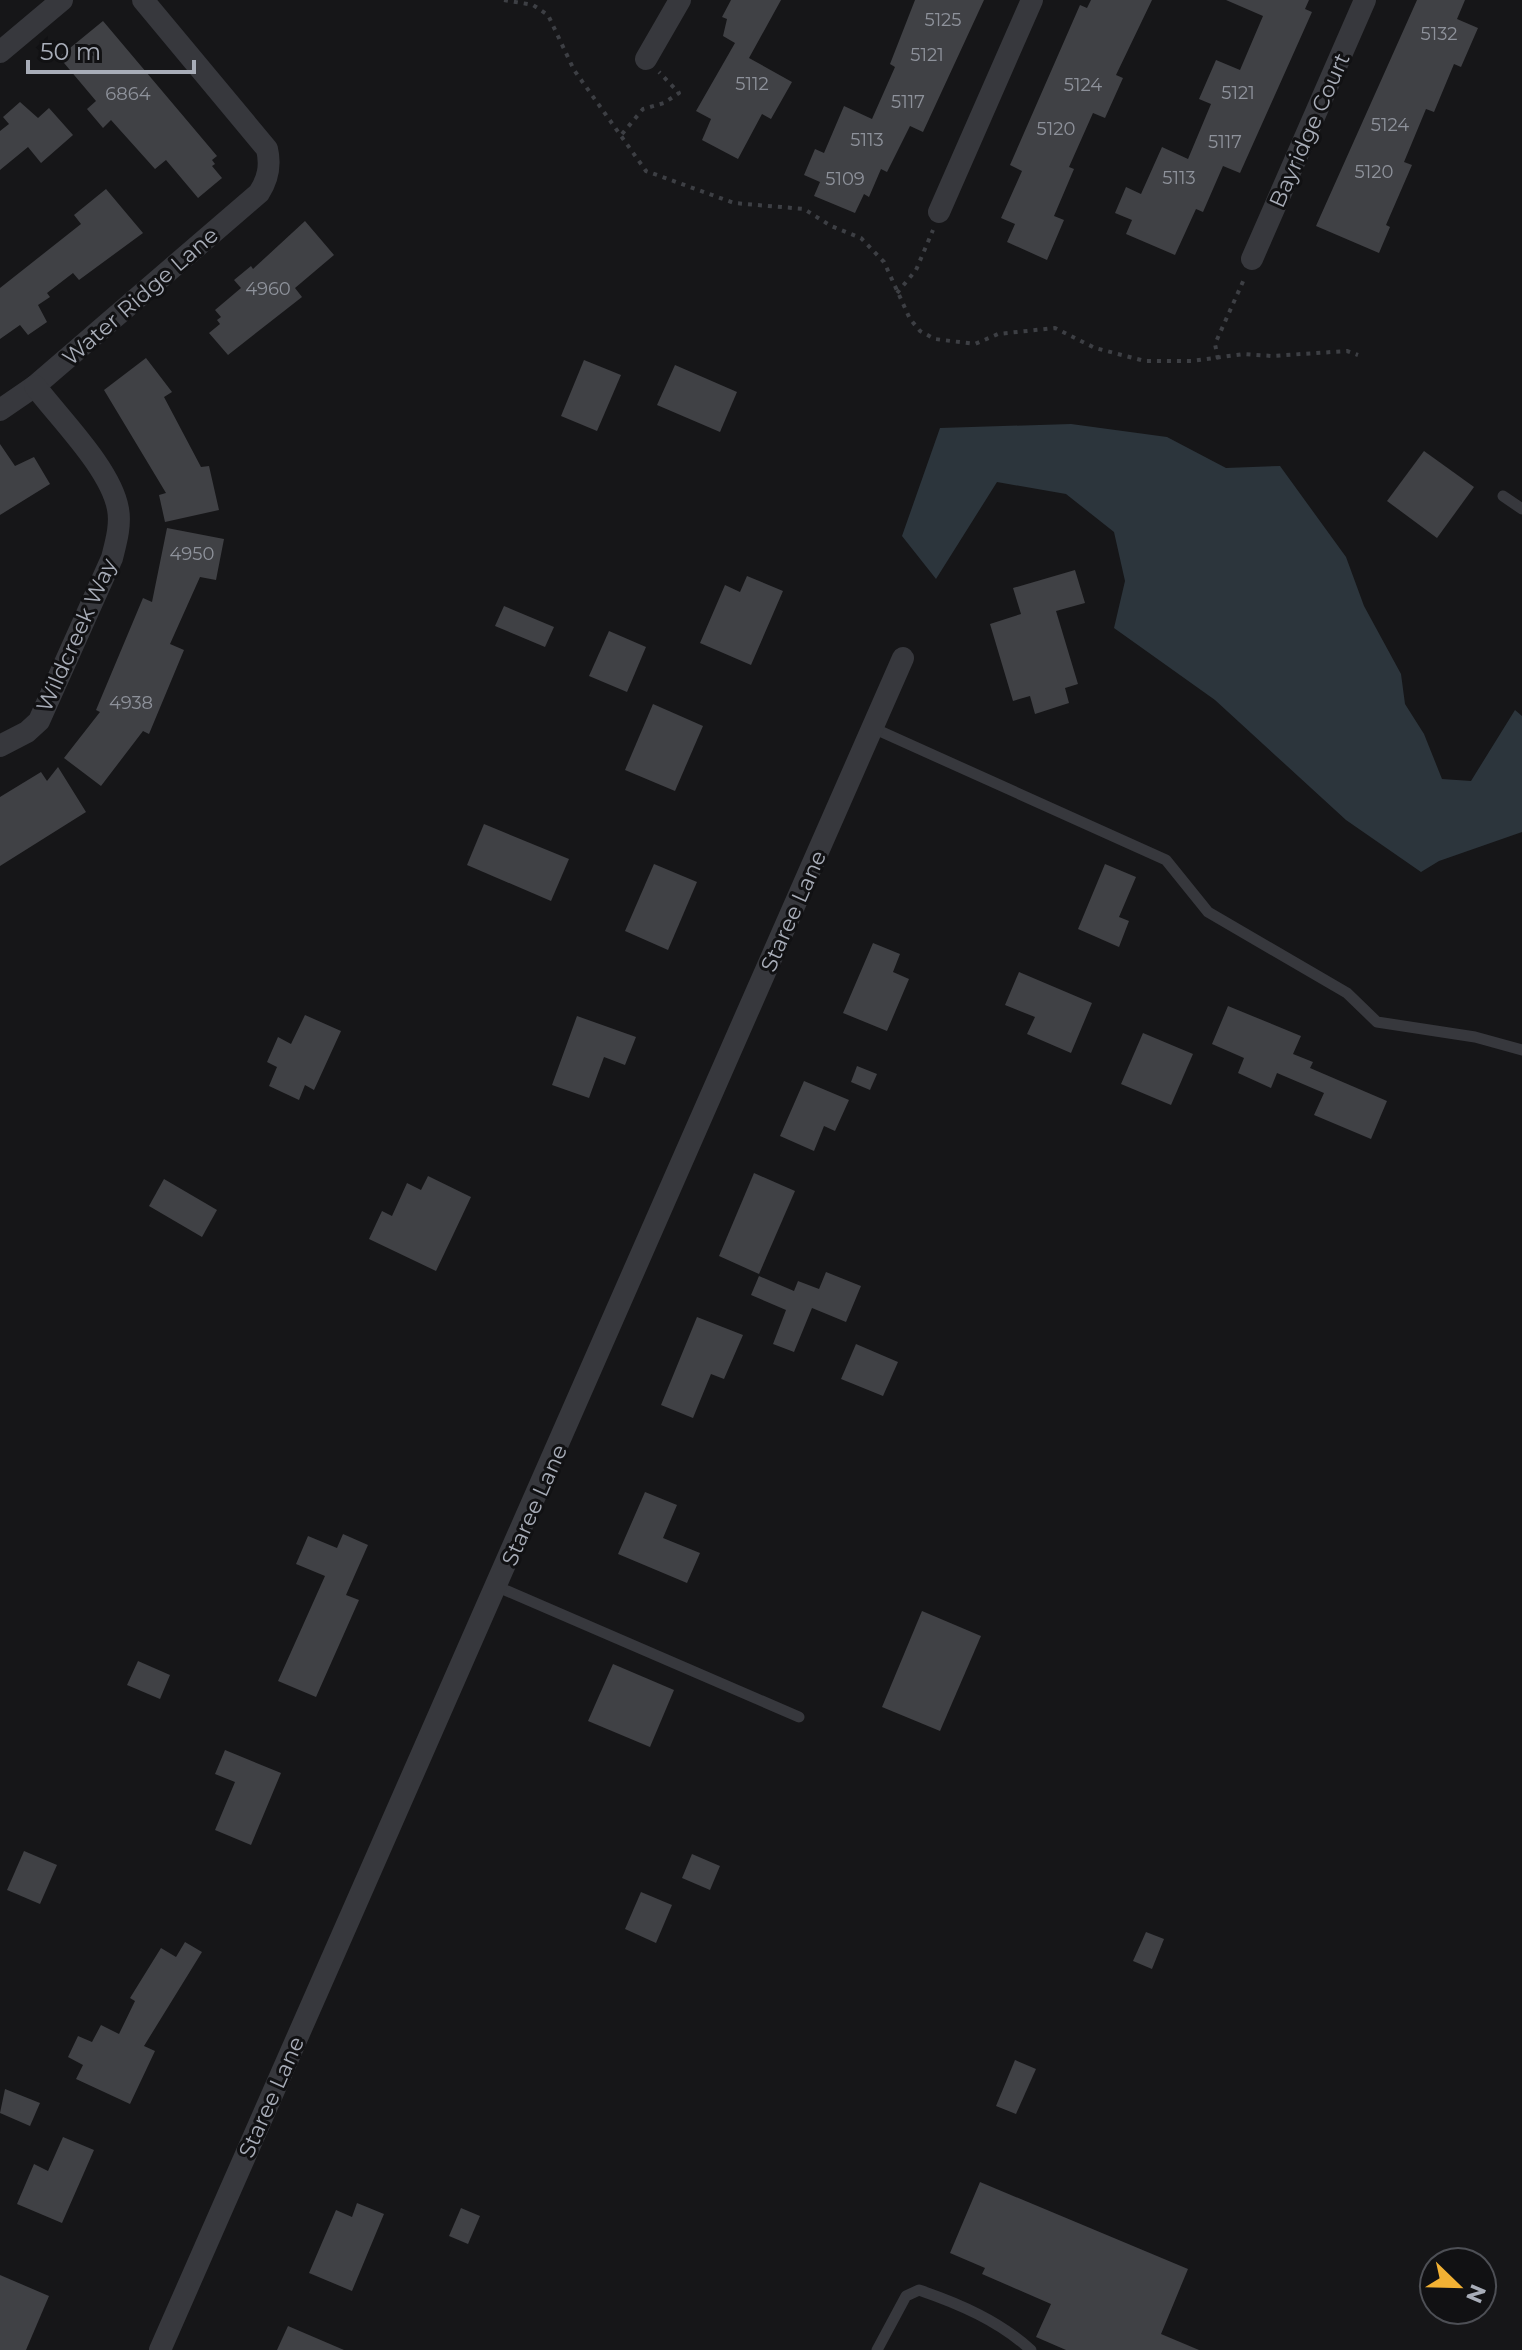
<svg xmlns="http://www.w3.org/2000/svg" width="1522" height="2350" viewBox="0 0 1522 2350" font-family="Montserrat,sans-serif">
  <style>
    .water { fill: #2c353c }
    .building { fill: #404145 }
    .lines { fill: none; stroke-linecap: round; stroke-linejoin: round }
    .path { stroke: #3d3f44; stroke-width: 4; stroke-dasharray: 4 6; stroke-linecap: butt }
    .service { stroke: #37383d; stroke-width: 11 }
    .minor { stroke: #37383d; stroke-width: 22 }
    .labels { text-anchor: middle; stroke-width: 6; stroke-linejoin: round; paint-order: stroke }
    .number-label { font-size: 18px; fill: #8e929b }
    .street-label { font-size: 22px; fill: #a8adb8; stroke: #111113 }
  </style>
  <rect width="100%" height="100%" fill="#161618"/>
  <polygon class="water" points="1071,424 1167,437 1226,468 1280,466 1346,557 1364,606 1401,674 1405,704 1424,734 1442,779 1471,781 1515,710 1522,716 1522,832 1439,861 1421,872 1346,820 1215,700 1114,628 1125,581 1114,532 1066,494 997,482 936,579 902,536 940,428"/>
  <g class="building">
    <polygon points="731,0 781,0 749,58 792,82 771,119 762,114 738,159 702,140 711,119 696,111 735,43 723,36 727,19 722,17"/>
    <polygon points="915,0 984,0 923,132 910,126 887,172 881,169 869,197 864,194 855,213 814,196 820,182 804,175 815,149 824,153 844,106 872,119 895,67 890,64"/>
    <polygon points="1091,0 1152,0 1116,75 1123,78 1105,118 1093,113 1069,167 1074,169 1054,216 1064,220 1047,260 1007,242 1015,224 1001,218 1022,171 1010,165 1080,5 1087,8"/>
    <polygon points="1226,0 1309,0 1305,9 1312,12 1240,173 1223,166 1203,212 1196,209 1175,255 1126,234 1132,220 1115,213 1126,187 1141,194 1162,147 1188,159 1211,104 1199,99 1216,60 1240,70 1263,16"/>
    <polygon points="1417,0 1465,0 1457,19 1478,28 1461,67 1454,64 1434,112 1426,109 1404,162 1412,165 1386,225 1390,227 1379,253 1316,226"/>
    <polygon points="103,21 217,156 212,160 215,164 212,166 222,178 198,198 166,160 155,169 111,120 103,128 87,109 96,101 59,57"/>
    <polygon points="20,102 38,118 49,108 73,135 41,163 28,147 0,170 0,131 9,124 3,117"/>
    <polygon points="106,189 143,233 79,280 73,273 47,293 50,297 38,305 47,322 28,335 20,325 0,339 0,288 81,224 74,215"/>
    <polygon points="305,221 334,255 295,288 302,297 228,355 209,333 220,324 217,320 221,317 215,310 241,288 234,280 251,266 253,269"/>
    <polygon points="146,358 172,392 164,397 201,467 209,466 219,510 165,522 159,495 166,493 104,390"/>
    <polygon points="584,360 621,375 597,431 561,416"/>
    <polygon points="675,365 737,392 720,432 657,405"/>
    <polygon points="0,444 15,466 34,457 50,484 0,515"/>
    <polygon points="1424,451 1474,487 1437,538 1387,501"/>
    <polygon points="167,528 224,539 216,580 200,577 170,644 184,650 149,734 143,731 101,786 64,758 100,712 96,710 143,598 152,602"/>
    <polygon points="1075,570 1085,603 1056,611 1078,684 1065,688 1069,703 1035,714 1030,696 1013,701 990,624 1021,614 1013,588"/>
    <polygon points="747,576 783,591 751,665 700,643 725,585 740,592"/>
    <polygon points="504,606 554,627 545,647 495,626"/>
    <polygon points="609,631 646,647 627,692 589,676"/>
    <polygon points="653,704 703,726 675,791 625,770"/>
    <polygon points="58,767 86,812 0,866 0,797 41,772 47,781"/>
    <polygon points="484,824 569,859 551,901 467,865"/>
    <polygon points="654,864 697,882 668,950 625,931"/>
    <polygon points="1105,864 1136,877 1119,917 1129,921 1119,947 1078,929"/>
    <polygon points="873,943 900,954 893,972 909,979 887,1031 843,1013"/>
    <polygon points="1019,972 1092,1003 1071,1053 1027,1034 1035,1017 1005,1005"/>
    <polygon points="1228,1006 1301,1036 1293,1054 1313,1062 1310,1068 1387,1101 1371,1139 1314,1115 1324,1093 1277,1073 1271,1088 1238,1073 1244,1058 1212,1044"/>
    <polygon points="305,1015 341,1031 314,1090 305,1085 299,1100 269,1086 277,1067 267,1062 278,1037 291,1044"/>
    <polygon points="577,1016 636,1037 625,1065 604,1057 589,1098 552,1085"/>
    <polygon points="1143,1033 1193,1054 1171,1105 1121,1084"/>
    <polygon points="857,1066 877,1074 870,1090 851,1082"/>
    <polygon points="804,1081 849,1100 835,1131 824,1126 814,1151 780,1136"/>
    <polygon points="754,1173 795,1191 759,1274 719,1256"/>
    <polygon points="428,1176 471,1197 436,1271 369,1239 382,1211 392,1216 407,1183 421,1190"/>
    <polygon points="164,1179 217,1210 202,1237 149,1206"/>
    <polygon points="826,1272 861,1286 846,1322 812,1308 794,1352 773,1344 786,1310 751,1295 759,1276 794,1291 798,1281 819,1289"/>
    <polygon points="697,1317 743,1335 724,1379 711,1374 693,1418 661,1405"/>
    <polygon points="856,1344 898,1362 883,1396 841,1379"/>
    <polygon points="645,1492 677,1505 663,1538 700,1553 687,1583 618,1554"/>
    <polygon points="343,1534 368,1545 346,1595 359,1600 316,1697 278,1681 325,1576 296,1564 308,1536 337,1548"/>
    <polygon points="922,1611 981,1636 940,1731 882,1707"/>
    <polygon points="138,1661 170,1675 160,1699 127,1685"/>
    <polygon points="613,1664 674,1690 650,1747 588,1721"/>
    <polygon points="225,1750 281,1773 251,1845 215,1830 235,1782 215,1774"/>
    <polygon points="24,1851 57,1865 40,1904 7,1890"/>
    <polygon points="692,1854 720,1866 710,1890 682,1878"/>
    <polygon points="641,1892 672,1905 656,1943 625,1929"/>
    <polygon points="1146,1932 1164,1939 1152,1969 1133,1961"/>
    <polygon points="185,1942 202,1952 144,2046 155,2051 130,2104 76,2079 83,2065 68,2057 78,2036 92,2042 101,2025 119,2034 135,2001 130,1998 161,1948 176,1957"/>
    <polygon points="1015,2060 1036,2069 1016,2114 996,2106"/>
    <polygon points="5,2089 40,2103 30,2126 0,2113"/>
    <polygon points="63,2137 94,2150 62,2223 17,2204 34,2164 48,2171"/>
    <polygon points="980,2182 1188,2269 1161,2334 1199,2350 1066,2350 1036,2337 1051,2304 982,2274 985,2268 950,2253"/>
    <polygon points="357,2203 384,2214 352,2291 309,2273 336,2210 352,2217"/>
    <polygon points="461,2208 480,2216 468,2244 449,2236"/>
    <polygon points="0,2275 49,2296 26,2350 0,2350"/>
    <polygon points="288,2326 344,2350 277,2350"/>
  </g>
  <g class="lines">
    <g class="path">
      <polyline points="504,0 533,5 548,15 574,70 646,171 734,203 804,209 831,226 861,238 884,262 910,319 920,331 935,339 975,344 998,334 1055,328 1095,348 1145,361 1192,361 1244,354 1272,356 1347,351 1358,355"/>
      <polyline points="622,134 643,109 664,103 679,93 659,72"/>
      <polyline points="897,293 916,270 933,230"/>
      <polyline points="1218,359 1215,344 1245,277"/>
    </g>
    <g class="service">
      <polyline points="1503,496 1522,509"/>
      <polyline points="873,728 1166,860 1208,912 1347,993 1377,1022 1475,1037 1522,1050"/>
      <polyline points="498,1587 799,1717"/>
      <path d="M877 2350 906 2296 919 2290C960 2304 999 2321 1031 2350"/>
    </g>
    <g class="minor">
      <polyline points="0,52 62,0"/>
      <polyline points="646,59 680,0"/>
      <polyline points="939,212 1032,0"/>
      <polyline points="1252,259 1365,0"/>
      <path d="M0 410 35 386 259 193C268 179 271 166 267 149L143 0"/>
      <path d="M0 746 27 732 39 721 112 558C116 542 121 525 118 509 111 469 60 419 35 386"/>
      <polyline points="160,2350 903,658"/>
    </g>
  </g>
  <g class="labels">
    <g class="number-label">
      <text x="943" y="26">5125</text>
      <text x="1439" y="40">5132</text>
      <text x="927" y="61">5121</text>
      <text x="752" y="90">5112</text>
      <text x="1083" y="91">5124</text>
      <text x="1238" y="99">5121</text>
      <text x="128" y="100">6864</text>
      <text x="908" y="108">5117</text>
      <text x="1390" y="131">5124</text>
      <text x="1056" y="135">5120</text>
      <text x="867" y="146">5113</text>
      <text x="1225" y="148">5117</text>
      <text x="1374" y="178">5120</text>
      <text x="1179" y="184">5113</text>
      <text x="845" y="185">5109</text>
      <text x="268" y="295">4960</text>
      <text x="192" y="560">4950</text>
      <text x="131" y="709">4938</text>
    </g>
    <g class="street-label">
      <text transform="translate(1309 130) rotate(-66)" y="8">Bayridge Court</text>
      <text transform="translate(140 296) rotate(-41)" y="8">Water Ridge Lane</text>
      <text transform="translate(76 635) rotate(-66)" y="8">Wildcreek Way</text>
      <text transform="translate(793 911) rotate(-66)" y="8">Staree Lane</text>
      <text transform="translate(534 1505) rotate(-66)" y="8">Staree Lane</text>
      <text transform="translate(271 2097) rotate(-66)" y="8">Staree Lane</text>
    </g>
  </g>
  <g transform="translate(1458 2286) rotate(113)"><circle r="38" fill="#111113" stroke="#4d4f55" stroke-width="2"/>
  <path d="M0-6L14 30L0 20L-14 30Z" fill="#f2b134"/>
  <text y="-12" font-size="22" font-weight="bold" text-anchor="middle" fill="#a8adb8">N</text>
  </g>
  <path d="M28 60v12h166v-12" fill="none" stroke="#a8adb8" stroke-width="4"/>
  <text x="40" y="60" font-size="24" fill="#a8adb8" stroke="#111113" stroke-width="6" paint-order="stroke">50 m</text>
</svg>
